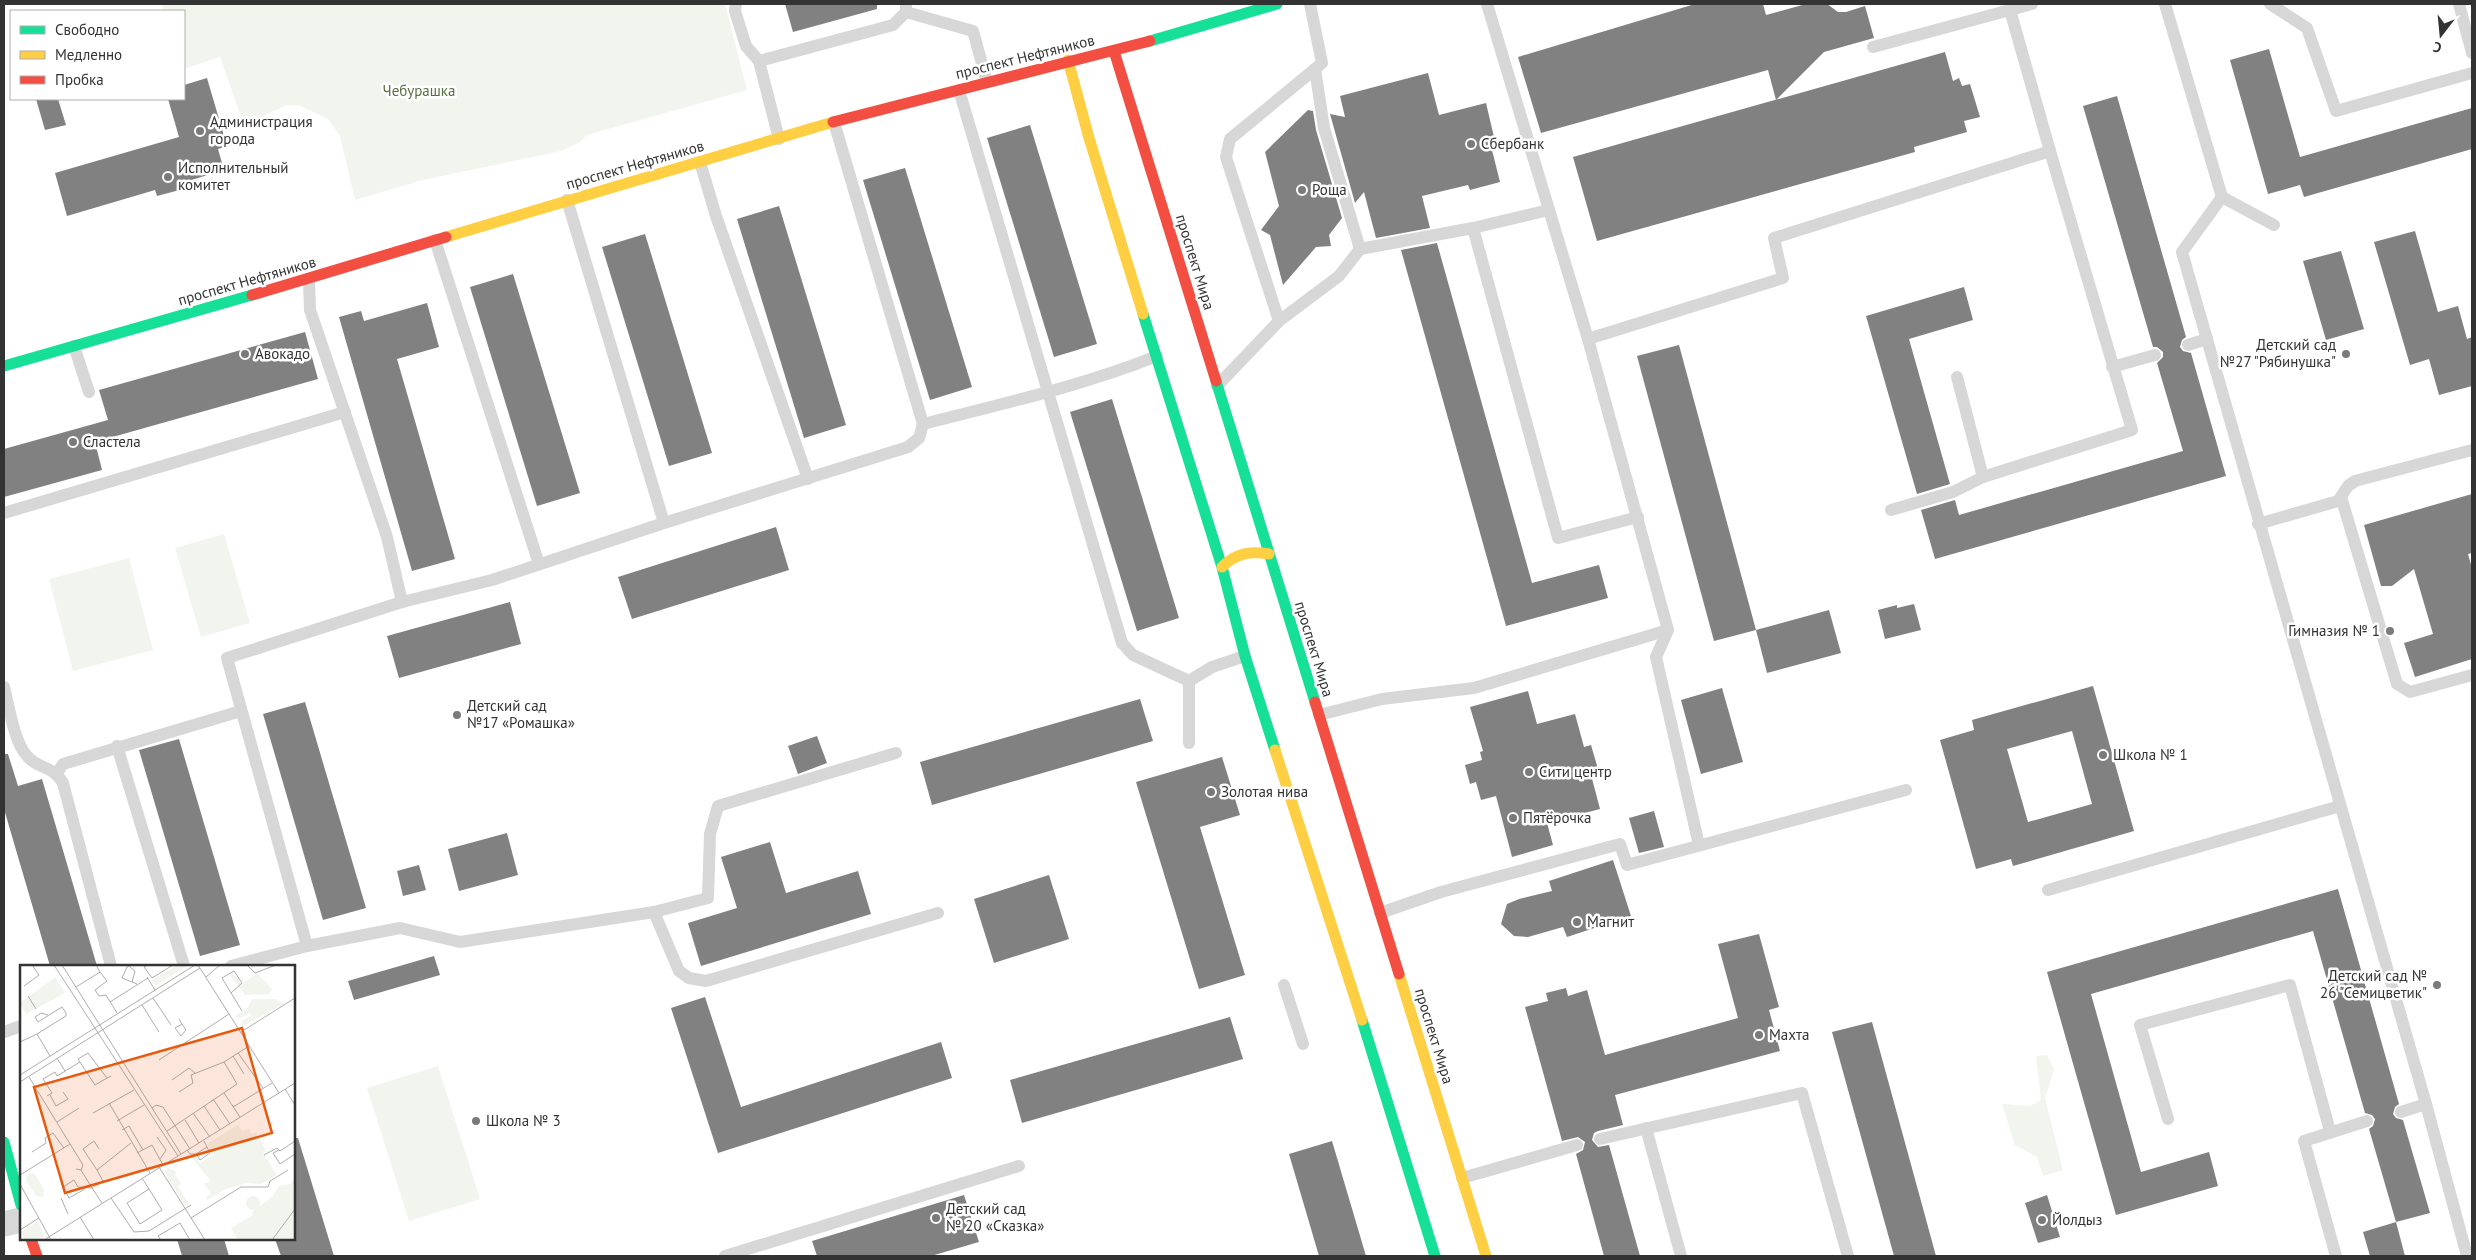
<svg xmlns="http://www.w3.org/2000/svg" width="2476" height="1260" viewBox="0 0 2476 1260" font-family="'PT Sans',sans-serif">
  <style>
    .green { fill: #f1f5ed }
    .building { fill: #818181; fill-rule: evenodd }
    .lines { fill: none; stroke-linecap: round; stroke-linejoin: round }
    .lane { stroke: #d7d7d7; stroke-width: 12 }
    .street { stroke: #d7d7d7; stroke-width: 25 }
    .fast { stroke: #16e098; stroke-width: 11 }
    .slow { stroke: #ffcf43; stroke-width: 11 }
    .jam { stroke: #f24e42; stroke-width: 11 }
    .poi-dot { fill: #7a7a7a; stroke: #fff; stroke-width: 2 }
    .labels { text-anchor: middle; stroke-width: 5; stroke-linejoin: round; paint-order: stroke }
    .street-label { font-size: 15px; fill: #333; stroke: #fff }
    .park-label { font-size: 15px; fill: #56703f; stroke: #fff }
    .poi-label { font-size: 15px; fill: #333; stroke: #fff; text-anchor: start }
    .inset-road { fill: none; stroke: #adadad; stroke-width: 1 }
    .view { fill: #e8590c; fill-opacity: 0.15; stroke: #e8590c; stroke-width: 2.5 }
    .inset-edge { fill: none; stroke: #333; stroke-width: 2.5 }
  </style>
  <rect width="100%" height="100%" fill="#fff"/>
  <g class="green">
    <polygon points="162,4 725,4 747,90 587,135 580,142 561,151 423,180 355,200 340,136 328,119 300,106 287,105 244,125 220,57 184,69 184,11 163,11"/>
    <polygon points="224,534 250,623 201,637 175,548"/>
    <polygon points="129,558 153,650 73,671 49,579"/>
    <polygon points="2047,1055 2054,1070 2045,1098 2063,1170 2043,1176 2037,1157 2015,1145 2002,1104 2030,1106 2041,1100 2036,1056"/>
    <polygon points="438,1066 480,1199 409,1221 367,1088"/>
  </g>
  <g class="building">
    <polygon points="785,4 877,4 877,9 793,32"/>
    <polygon points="1695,4 1763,4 1766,15 1806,4 1827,4 1838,12 1846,12 1865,6 1874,38 1824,52 1776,100 1768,70 1541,133 1518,57"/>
    <polygon points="2269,49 2300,157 2472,108 2472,149 2304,197 2300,185 2268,194 2230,60"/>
    <polygon points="1945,52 1953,81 1959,78 1962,86 1970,84 1980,117 1964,121 1967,132 1914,147 1915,152 1597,241 1573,157"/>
    <polygon points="1428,73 1439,115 1486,103 1494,137 1489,138 1500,182 1470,190 1468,185 1422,196 1430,228 1376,238 1364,192 1355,203 1330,114 1345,117 1340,96"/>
    <polygon points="207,78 227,146 218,149 224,170 185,182 187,188 157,196 155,190 67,216 55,173 179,137 168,99 184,99 184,85"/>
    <polygon points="2117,96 2186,337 2182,340 2180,347 2183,351 2191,353 2226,476 1935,559 1921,510 1955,500 1959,515 2183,451 2157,363 2163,357 2163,352 2157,347 2153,347 2083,106"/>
    <polygon points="36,99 58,99 66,125 45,130"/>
    <polygon points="1308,110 1313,111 1316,130 1342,218 1329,235 1331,246 1316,247 1283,285 1270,235 1261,230 1279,206 1265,152"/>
    <polygon points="1030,125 1097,344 1054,357 987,138"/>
    <polygon points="905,168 972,387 930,400 863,180"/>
    <polygon points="779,206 846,425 804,438 737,219"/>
    <polygon points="2415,231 2438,312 2458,306 2467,339 2472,337 2472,386 2439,395 2429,359 2410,365 2374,242"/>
    <polygon points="645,234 712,453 669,466 602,247"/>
    <polygon points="1437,243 1532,583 1599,565 1608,598 1506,626 1401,250"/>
    <polygon points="2341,251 2364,329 2326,340 2303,261"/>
    <polygon points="513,274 580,493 537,506 470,287"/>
    <polygon points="1964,287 1973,320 1909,339 1950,484 1917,494 1866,316"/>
    <polygon points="427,303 439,347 397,359 455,559 412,571 339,317 361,311 364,321"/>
    <polygon points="305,332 318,379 95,442 102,470 4,497 4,449 108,420 99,390"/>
    <polygon points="1679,345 1756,630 1714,641 1637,356"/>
    <polygon points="1112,399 1179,618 1137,631 1070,412"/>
    <polygon points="2472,494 2472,553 2468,554 2472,568 2472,659 2415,677 2404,643 2433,634 2414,569 2392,586 2381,586 2364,525"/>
    <polygon points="776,527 789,570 632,619 618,577"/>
    <polygon points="510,602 521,644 399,678 387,636"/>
    <polygon points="1914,604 1921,630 1885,639 1878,610 1897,605 1897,608"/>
    <polygon points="1829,610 1841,653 1767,673 1756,630"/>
    <path d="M2093 686 2134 831 2013 866 2011 859 1976 869 1940 740 1974 730 1972 720ZM2072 731 2092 804 2028 822 2007 749Z"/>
    <polygon points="1722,688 1743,762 1701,774 1681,700"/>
    <polygon points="1528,691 1537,724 1575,714 1584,747 1591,745 1598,769 1590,771 1600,809 1547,823 1553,845 1512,857 1496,796 1481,800 1476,782 1470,784 1465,765 1482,760 1480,752 1483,751 1470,707"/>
    <polygon points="1140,699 1153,741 932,805 920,762"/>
    <polygon points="305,702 366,908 323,920 263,714"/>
    <polygon points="817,736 827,763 798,774 788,746"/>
    <polygon points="179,739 240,945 200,956 139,750"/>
    <polygon points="4,754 8,754 18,786 42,779 97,966 50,966 4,809"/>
    <polygon points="1222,757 1240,815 1200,827 1245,975 1199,989 1136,782"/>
    <polygon points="1654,811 1664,847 1639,853 1629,818"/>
    <polygon points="507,833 518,875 459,891 448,849"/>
    <polygon points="770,842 786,893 858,871 871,914 701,966 688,923 737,908 721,857"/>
    <polygon points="1613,860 1631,916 1567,937 1563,927 1528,937 1514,936 1501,924 1507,904 1519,899 1552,891 1549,881"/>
    <polygon points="419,865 426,890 403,896 397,871"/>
    <polygon points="1049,875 1069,939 994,963 974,899"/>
    <polygon points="2338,889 2399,1104 2395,1107 2393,1114 2396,1118 2403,1120 2430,1213 2396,1222 2369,1129 2373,1126 2375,1119 2372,1115 2365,1113 2313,931 2091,994 2141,1172 2209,1152 2218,1186 2116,1215 2047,972"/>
    <polygon points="1759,934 1779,1007 1769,1010 1780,1051 1615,1095 1623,1125 1598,1131 1594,1133 1592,1140 1598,1147 1609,1145 1640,1256 1604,1256 1576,1154 1583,1150 1585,1142 1578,1137 1562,1141 1525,1007 1548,1001 1546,993 1566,988 1568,996 1587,990 1605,1055 1738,1018 1718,944"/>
    <polygon points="434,956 440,975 354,1000 348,981"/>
    <polygon points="705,997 741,1107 941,1042 952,1078 718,1153 671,1008"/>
    <polygon points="1230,1017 1243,1059 1022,1123 1010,1080"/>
    <polygon points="1872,1022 1936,1256 1894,1256 1832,1032"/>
    <polygon points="294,1138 298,1138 334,1256 281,1256 275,1239 294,1239"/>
    <polygon points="1332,1141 1366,1256 1319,1256 1289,1154"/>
    <polygon points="964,1195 979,1242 931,1256 817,1256 812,1241"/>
    <polygon points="2047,1195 2060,1237 2038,1243 2025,1203"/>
    <polygon points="2396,1222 2405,1256 2370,1256 2363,1232"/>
    <polygon points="177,1239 224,1239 229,1256 182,1256"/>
  </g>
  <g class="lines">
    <g class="lane">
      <polyline points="736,4 735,11 746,46 759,61 779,139"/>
      <polyline points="1310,4 1322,63 1315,69 1324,128 1360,249 1473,228 1549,210"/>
      <polyline points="1487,4 1588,339 1668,630 1656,657 1699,845"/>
      <polyline points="2165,4 2222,197 2274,225"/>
      <polyline points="2270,4 2307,28 2336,111 2472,73"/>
      <polyline points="2459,4 2472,53"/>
      <polyline points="906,12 973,31 987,82"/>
      <polyline points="1873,47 2010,10"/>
      <polyline points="759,61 893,25 906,12 906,4"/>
      <polyline points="959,90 1122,643 1133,655 1189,681 1212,667 1245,656"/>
      <polyline points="834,122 923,424"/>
      <polyline points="700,162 716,216 808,479"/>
      <polyline points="2222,197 2182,252 2426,1104 2467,1256"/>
      <polyline points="567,200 664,523"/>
      <polyline points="1473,228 1558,538 1638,517"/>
      <polyline points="435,240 539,564"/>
      <polyline points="309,279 310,310 387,537 402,602"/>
      <polyline points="1279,321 1226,157 1230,139 1315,69"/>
      <polyline points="1588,339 1783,278 1774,238 2050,151 2010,10 2032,4"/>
      <polyline points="2188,345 2207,339"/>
      <polyline points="74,346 89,392"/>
      <polyline points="2112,367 2155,355"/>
      <polyline points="1957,377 1983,477 2132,430 2050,151"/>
      <polyline points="1217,386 1279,321 1339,276 1360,249"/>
      <polyline points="2341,497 2397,684 2410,692 2472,675"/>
      <polyline points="1891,510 1953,492 1983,477"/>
      <polyline points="4,513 345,412"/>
      <polyline points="2258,524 2338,501 2348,486 2355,481 2472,450"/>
      <path d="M4 687C9 706 14 742 27 756 39 770 51 764 63 783L111 966"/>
      <polyline points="1319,715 1382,699 1474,688 1668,630"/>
      <polyline points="1189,743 1189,681"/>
      <polyline points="117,746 184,966"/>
      <polyline points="57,773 63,764 241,711"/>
      <polyline points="2048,890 2340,806"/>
      <polyline points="654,912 679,971 689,978 706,981 938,913"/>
      <polyline points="1380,913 1441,892 1620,844 1627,865 1906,790"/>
      <path d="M307 946 227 658 402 602 492 580 664 523 908 447 919 438 923 424C1001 404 1082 386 1157 356"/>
      <polyline points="231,966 307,946 400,928 460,942 654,912 708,898 710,834 718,806 896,753"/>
      <polyline points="1284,985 1303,1044"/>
      <polyline points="4,1032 21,1026"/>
      <polyline points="2401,1112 2426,1104"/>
      <polyline points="2168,1119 2140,1025 2290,985 2330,1131"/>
      <polyline points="1646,1128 1681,1256"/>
      <polyline points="1600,1139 1802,1093 1848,1256"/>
      <polyline points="1462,1178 1577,1145"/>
      <polyline points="725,1256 1019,1166"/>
      <polyline points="2336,1256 2304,1141 2367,1121"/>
    </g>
    <polyline class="street" points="4,1224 21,1220"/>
    <g class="fast">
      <polyline points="1150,41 1277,4"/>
      <polyline points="1143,314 1222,567 1245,656 1275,750"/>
      <polyline points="4,366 252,295"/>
      <polyline points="1216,381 1315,702"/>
      <polyline points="1362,1020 1435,1256"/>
      <polyline points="4,1142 21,1205"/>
    </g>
    <g class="slow">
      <polyline points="1068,60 1089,138 1143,314"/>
      <polyline points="446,237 833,122"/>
      <path d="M1222 567C1236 553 1250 551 1269 554"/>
      <polyline points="1275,750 1362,1020"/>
      <polyline points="1399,974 1486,1256"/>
    </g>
    <g class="jam">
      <polyline points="1114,51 1216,381"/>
      <polyline points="833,122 1150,41"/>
      <polyline points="252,295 446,237"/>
      <polyline points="1315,702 1399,974"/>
      <polyline points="31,1239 37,1256"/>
    </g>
  </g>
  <g class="poi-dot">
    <circle cx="200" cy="131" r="5"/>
    <circle cx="1471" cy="144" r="5"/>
    <circle cx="168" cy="177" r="5"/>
    <circle cx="1302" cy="190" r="5"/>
    <circle cx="245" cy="354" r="5"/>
    <circle cx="2346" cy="354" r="5"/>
    <circle cx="73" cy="442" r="5"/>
    <circle cx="2390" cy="631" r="5"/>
    <circle cx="457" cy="715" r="5"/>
    <circle cx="2103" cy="755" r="5"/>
    <circle cx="1529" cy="772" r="5"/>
    <circle cx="1211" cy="792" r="5"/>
    <circle cx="1513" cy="818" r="5"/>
    <circle cx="1577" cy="922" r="5"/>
    <circle cx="2437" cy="985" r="5"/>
    <circle cx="1759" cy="1035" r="5"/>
    <circle cx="476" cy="1121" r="5"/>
    <circle cx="936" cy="1218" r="5"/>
    <circle cx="2042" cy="1220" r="5"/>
  </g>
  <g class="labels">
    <g class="street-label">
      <text transform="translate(1025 57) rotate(-14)" y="5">проспект Нефтяников</text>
      <text transform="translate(635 165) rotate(-16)" y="5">проспект Нефтяников</text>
      <text transform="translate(1195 262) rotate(73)" y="5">проспект Мира</text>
      <text transform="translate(247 281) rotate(-16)" y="5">проспект Нефтяников</text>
      <text transform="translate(1314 649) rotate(73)" y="5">проспект Мира</text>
      <text transform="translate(1434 1036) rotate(73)" y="5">проспект Мира</text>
    </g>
    <g class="park-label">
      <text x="419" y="96">Чебурашка</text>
    </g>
    <g class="poi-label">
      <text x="210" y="127">Администрация<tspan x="210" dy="17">города</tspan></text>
      <text x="1481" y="149">Сбербанк</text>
      <text x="178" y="173">Исполнительный<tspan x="178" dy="17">комитет</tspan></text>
      <text x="1312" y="195">Роща</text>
      <text x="2336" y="350" text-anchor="end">Детский сад<tspan x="2336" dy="17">№27 "Рябинушка"</tspan></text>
      <text x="255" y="359">Авокадо</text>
      <text x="83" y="447">Сластела</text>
      <text x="2380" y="636" text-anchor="end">Гимназия № 1</text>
      <text x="467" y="711">Детский сад<tspan x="467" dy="17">№17 «Ромашка»</tspan></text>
      <text x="2113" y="760">Школа № 1</text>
      <text x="1539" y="777">Сити центр</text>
      <text x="1221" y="797">Золотая нива</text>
      <text x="1523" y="823">Пятёрочка</text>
      <text x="1587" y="927">Магнит</text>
      <text x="2427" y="981" text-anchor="end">Детский сад №<tspan x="2427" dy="17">26 "Семицветик"</tspan></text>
      <text x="1769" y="1040">Махта</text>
      <text x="486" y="1126">Школа № 3</text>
      <text x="946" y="1214">Детский сад<tspan x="946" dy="17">№ 20 «Сказка»</tspan></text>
      <text x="2052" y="1225">Йолдыз</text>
    </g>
  </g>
  <g transform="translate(20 965)">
    <rect width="275" height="275" fill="#fff"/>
    <path d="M157 0H169L135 21 132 15ZM213 8 222 19 237 8 252 24 249 29 225 30 210 10ZM35 12 45 28 6 49 0 38ZM232 34H255L264 39 221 62 222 56 231 51 230 48 220 53 215 51 228 43ZM218 160 222 166 229 164 232 169 236 167 246 186 243 188 257 210 241 219 227 218 206 224 187 235 186 232 191 229 184 219 190 216 194 220 171 192 175 190 180 198 193 190 187 179ZM148 203 157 207 155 209 161 219 158 221 171 243 164 239 144 206ZM9 208 15 209 24 225 23 232 16 231 6 215ZM275 212V275H218L211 263 233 250 232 247 253 231 259 221 270 219ZM226 238a7 7 0 1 1 14 0a7 7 0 1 1-14 0ZM18 256 25 273 5 275 1 267Z" fill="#f1f5ed"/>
    <path class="inset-road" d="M34 0 158 191 275 118M42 0 161 189M112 0 107 2 102 13 117 19M127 0 124 2 132 13 153 0M178 0 259 128M227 0 235 8 256 0M110 2 115 6 112 17M80 7 87 16 75 25 79 31 86 30 97 48M127 12 135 25M186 12 200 0M4 21 19 10 12 0M56 22 80 7 76 0M211 28 222 18 214 6 202 13 216 36 222 46M8 31 16 44M133 33 151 60M90 37 128 13M122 40 139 67M159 54 162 59 166 65 161 71 155 63 162 59M221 67 275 33M17 69 46 51V48L42 42 18 57 15 52 21 48 28 50M0 77 17 69 30 91M218 88 243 123M213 91 224 109M37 93 45 106M139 95 209 49M0 110 175 0M9 112 63 200 61 205M87 113 68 88 58 94 75 120 87 113 91 111M152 115 169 103 175 108M0 117 180 3M265 124 275 140M159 127 173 118 171 110 204 97 229 81M204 128 220 152M30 130 36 141 48 134 43 127M27 131 32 128 23 114 35 107 37 111 60 97M193 134 210 159M89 138 130 208M184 141 200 165M213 142 252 118M132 143 136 140 143 142 170 184M73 148 114 125M173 148 190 172M165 155 179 178M97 156 124 140M37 157 59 143M102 165 109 161 123 185M147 166 217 119 204 97M137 172 146 185 140 194M167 185 170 189H176L187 182M259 185 253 188 260 199 275 189M12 187 26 178 25 173 33 168 44 183M117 188 132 180 143 200M176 189 180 195 190 188 184 176M244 190 257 183 260 186 275 176M139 202 185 275M56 204 61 205 72 223 58 222 54 215 43 222 49 233 65 224M77 205 63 184 74 176 79 184M0 210 50 179M122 213 129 224 142 245 120 259 107 238 129 224M0 219 31 275M41 233 48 249M91 233 114 267 129 266 171 240M82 238 72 223 83 216 77 205 111 178M60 252 74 275M171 253 221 222H248L250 216 268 205M0 265 19 253M24 275 158 191M141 275 138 271 160 258 170 275M252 275 275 244"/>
    <path class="view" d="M222 63 252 168 45 228 14 122Z"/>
    <rect width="275" height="275" class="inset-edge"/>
  </g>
  <rect width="2476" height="1260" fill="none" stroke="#333333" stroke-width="10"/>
  <rect x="10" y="10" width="175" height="90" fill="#ffffff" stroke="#adadad"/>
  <rect x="20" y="26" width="25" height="8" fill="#16e098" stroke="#adadad"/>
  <text x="55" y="35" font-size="15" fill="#333333">Свободно</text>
  <rect x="20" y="51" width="25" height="8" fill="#ffcf43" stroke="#adadad"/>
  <text x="55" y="60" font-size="15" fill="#333333">Медленно</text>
  <rect x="20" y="76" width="25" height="8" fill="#f24e42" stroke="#adadad"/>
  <text x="55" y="85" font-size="15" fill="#333333">Пробка</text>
  <g transform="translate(2441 35) rotate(196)" stroke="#ffffff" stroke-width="4" paint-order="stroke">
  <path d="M0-4L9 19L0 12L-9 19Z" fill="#333333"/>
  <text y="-8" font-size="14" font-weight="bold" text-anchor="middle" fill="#333333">С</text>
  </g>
</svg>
